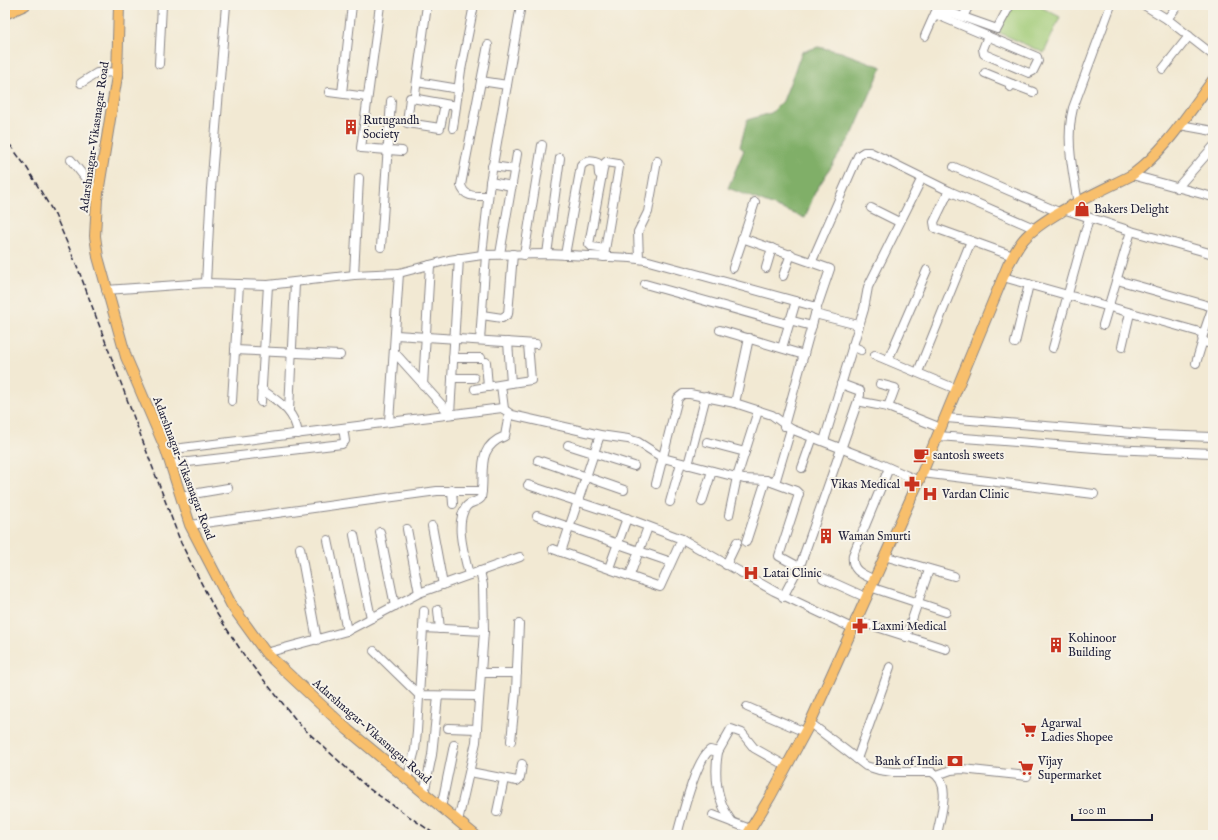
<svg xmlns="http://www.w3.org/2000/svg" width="1218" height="840" viewBox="0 0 1218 840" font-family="'IM FELL English',serif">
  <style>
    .green { fill: #a1cb77; stroke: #627659 }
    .forest { fill: #80af68; stroke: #516852 }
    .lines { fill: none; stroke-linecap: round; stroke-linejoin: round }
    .minor-casing { stroke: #8a8687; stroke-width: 10 }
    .major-casing { stroke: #8a8687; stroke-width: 12 }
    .minor { stroke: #fff; stroke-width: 8 }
    .major { stroke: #f8bf6c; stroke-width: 10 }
    .rail { stroke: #22223b; stroke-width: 1.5; stroke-dasharray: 6 3; stroke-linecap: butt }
    .labels { text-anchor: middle; stroke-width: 4; stroke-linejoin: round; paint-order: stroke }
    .poi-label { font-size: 12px; fill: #22223b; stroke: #f7f3e8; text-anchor: start }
    .street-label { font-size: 12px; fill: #22223b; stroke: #f7f3e8 }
  </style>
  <rect width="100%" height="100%" fill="#f7f3e8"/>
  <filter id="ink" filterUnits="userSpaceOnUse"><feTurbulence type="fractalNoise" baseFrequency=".025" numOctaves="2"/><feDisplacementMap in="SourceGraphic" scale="8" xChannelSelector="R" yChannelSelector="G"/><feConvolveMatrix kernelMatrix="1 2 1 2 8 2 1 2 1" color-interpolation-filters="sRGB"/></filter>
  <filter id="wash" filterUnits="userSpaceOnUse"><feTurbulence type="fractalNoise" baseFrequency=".012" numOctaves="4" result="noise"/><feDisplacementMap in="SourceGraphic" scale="16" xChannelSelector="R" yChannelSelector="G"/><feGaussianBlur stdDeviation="0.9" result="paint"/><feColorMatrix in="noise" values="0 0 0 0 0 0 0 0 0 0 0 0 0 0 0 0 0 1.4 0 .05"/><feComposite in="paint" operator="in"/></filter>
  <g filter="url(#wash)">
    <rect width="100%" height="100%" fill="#f2e9d3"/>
    <polygon class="green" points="1011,5 1037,5 1060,17 1044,53 998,32"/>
    <polygon class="forest" points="818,47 841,52 882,67 853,133 815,192 805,218 728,188 744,150 740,147 747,120 771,113 783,101 802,52"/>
  </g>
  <g filter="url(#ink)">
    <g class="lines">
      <defs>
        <g id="minor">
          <polyline points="380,5 361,148 402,151"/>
          <polyline points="1144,5 1167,19 1213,55"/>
          <polyline points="938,8 963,17 969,5"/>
          <polyline points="935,14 1037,57 1038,61 1033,71 1029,73 984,54 983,49 988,36"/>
          <polyline points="963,17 997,29 1010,5"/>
          <polyline points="1167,19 1178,5"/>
          <polyline points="925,36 937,9"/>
          <path d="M488 45 461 185C464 198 477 196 488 196"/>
          <polyline points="159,64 162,5"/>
          <polyline points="1163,69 1189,36"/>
          <polyline points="985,73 1012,84"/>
          <polyline points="481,81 507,85"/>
          <polyline points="417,82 459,89"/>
          <polyline points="81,83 97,73 117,72"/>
          <polyline points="1010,87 1012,84 1033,92"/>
          <polyline points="329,92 367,97"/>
          <polyline points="342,93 352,5"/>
          <polyline points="415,94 427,5"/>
          <polyline points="445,104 440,128 407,123 410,98 412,98 456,106"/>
          <polyline points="1180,125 1213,131"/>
          <polyline points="453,128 461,70 474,5"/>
          <polyline points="71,160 98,194"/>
          <polyline points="492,166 514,169"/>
          <polyline points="954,167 1061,213"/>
          <polyline points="1132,175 1213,197"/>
          <polyline points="490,182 512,186"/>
          <polyline points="1177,188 1213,147"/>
          <polyline points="949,191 934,222 935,228 1013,256"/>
          <path d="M1078 204C1073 171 1065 140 1073 108L1111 5"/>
          <polyline points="871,208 899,222"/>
          <polyline points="1066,210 1131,231 1213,254"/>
          <polyline points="742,238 830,269 817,307 784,426"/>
          <polyline points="381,247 391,101"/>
          <polyline points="500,254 517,154"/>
          <polyline points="547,254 560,158"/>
          <polyline points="482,255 490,182 521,5"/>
          <polyline points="524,255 542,145"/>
          <path d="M565 255 581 166C586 160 591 160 598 163L599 174"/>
          <polyline points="604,257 605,250 619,167 618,164 606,162 604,164 589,244 592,247 605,249"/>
          <polyline points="639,259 638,232 648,212 657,161"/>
          <polyline points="812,261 858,156 864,152 870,152 949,191 1036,229"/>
          <polyline points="733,268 755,202"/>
          <polyline points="766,268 772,248"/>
          <polyline points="354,275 359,178"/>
          <polyline points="783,276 791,254"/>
          <polyline points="1003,277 1203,333"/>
          <polyline points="1117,280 1213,307"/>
          <polyline points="206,283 211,189 226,5"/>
          <polyline points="645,284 788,324"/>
          <polyline points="106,290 206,283 268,285 354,275 399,273 449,260 482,255 547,254 631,258 645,260 817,307"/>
          <polyline points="1213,306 1202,338 1204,342 1213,344"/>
          <polyline points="815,314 858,325"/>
          <polyline points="482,315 502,318 508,314 513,254"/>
          <polyline points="789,320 812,326"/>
          <polyline points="1103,325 1131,231"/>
          <polyline points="720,330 804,355"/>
          <polyline points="396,335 536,344"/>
          <polyline points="480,340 486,255"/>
          <polyline points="1015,343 1029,284"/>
          <polyline points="852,346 861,350"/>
          <polyline points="1122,347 1130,313"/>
          <polyline points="782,348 796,301"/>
          <polyline points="1053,348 1089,218"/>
          <polyline points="235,350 340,355"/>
          <polyline points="395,353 450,414"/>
          <polyline points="875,355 956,389"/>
          <polyline points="453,358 481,358"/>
          <polyline points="888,360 927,270"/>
          <polyline points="486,362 488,387"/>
          <polyline points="1196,363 1203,340"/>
          <polyline points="918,372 971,241"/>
          <polyline points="452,378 474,378"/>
          <polyline points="511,383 531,380 528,344"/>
          <polyline points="880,384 895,388 888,407"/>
          <polyline points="423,385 430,265"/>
          <polyline points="501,385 504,409"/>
          <path d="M261 389C279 402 295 411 298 434"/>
          <polyline points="475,389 511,383 508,342"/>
          <polyline points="232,401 239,284"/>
          <polyline points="261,402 268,285"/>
          <polyline points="862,402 888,407 941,428"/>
          <polyline points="735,403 749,338"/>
          <polyline points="289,410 295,283"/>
          <polyline points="450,414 459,258"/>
          <polyline points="946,418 1158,435 1213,437"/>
          <polyline points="389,422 399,273"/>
          <polyline points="938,436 1108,449 1213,453"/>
          <polyline points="824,441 864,309 868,287 922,178"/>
          <polyline points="707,442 745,452"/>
          <polyline points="568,445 634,466"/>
          <polyline points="166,450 502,408 512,415 600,435 628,439 638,442 663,458 744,479 766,480 796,491 799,494 779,556 799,567"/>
          <polyline points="538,460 624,490"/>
          <polyline points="171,464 342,444 345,441 343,428"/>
          <polyline points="688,465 706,396"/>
          <polyline points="802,468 813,437"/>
          <polyline points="922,473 1094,494"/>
          <polyline points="775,483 791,429"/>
          <polyline points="656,484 678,398 683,394 690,394 735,403 772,415 791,429 876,462 919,481"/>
          <polyline points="528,485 618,515 682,539 774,591 852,628"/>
          <polyline points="452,490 453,504"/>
          <polyline points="181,496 228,488"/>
          <polyline points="670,502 681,463"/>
          <polyline points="702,502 712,471"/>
          <polyline points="729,515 737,477 758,411"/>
          <polyline points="537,516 671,562"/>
          <polyline points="190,525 437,491 482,491"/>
          <polyline points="432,526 443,585"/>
          <polyline points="407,529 419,593"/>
          <polyline points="380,532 395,606"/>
          <polyline points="354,535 371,618"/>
          <polyline points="328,540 347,631"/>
          <polyline points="746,542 766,480"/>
          <polyline points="300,548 317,640"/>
          <polyline points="553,549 660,587 682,539"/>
          <polyline points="561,552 600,435"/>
          <polyline points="884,556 954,576"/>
          <polyline points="726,565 737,542"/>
          <polyline points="609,568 627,518"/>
          <path d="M469 575C465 557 454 523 466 507 470 501 477 503 481 498 486 473 474 448 505 436L509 414"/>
          <polyline points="630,575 648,527"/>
          <polyline points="823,578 865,597"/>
          <path d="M873 579C861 574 851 570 853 555L889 468"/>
          <polyline points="870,587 946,612"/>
          <polyline points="783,597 801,563 860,395 860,391 841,384"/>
          <polyline points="438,610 440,629"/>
          <polyline points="855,620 946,649"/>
          <polyline points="423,628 484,631"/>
          <polyline points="906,637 929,570"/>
          <polyline points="374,651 419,695 479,696"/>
          <polyline points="266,653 347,631 419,593 520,557"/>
          <polyline points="481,673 517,673"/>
          <polyline points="747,707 805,732"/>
          <path d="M810 723 866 766 879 770 893 772H932C953 783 940 816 937 835"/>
          <polyline points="448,728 477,729"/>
          <polyline points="511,741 516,691 519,624"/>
          <path d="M718 752C714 776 717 802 732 822"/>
          <polyline points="857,759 890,667"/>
          <polyline points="470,772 517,781 520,778 522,764"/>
          <polyline points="937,775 951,770 962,769 1027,776"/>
          <polyline points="407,780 415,750 417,731 424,611"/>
          <polyline points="424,794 432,755 438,696"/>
          <polyline points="441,808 454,745"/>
          <polyline points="497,812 504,779"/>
          <polyline points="713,815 750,829"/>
          <polyline points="458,821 476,742 484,631 483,585 480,571"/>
          <path d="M677 835C682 817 695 761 710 750L718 752 731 729 742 733 754 748 786 766"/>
        </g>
        <g id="major">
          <polyline points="119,5 117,76 97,199 95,236 98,257 126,357 166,450 190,525 232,606 266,653 348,730 475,835"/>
          <polyline points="5,14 25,5"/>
          <path d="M747 835 770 797 810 723 920 478 1008 265C1013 257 1017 247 1024 239 1045 215 1103 190 1132 175 1164 152 1190 111 1213 80"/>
        </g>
      </defs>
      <use href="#minor" class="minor-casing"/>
      <use href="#major" class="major-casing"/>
      <use href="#minor" class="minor"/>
      <use href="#major" class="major"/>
      <polyline class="rail" points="5,138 27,168 55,215 77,266 181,543 217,614 246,658 301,726 368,788 436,835"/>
    </g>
  </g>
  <defs>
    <symbol id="building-bare" viewBox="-9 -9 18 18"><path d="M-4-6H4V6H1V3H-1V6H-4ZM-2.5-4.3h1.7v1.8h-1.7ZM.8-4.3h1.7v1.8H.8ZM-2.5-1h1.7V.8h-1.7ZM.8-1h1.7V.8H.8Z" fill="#c8321e" stroke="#f7f3e8" stroke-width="2.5" paint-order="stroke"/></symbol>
    <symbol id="shop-bare" viewBox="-9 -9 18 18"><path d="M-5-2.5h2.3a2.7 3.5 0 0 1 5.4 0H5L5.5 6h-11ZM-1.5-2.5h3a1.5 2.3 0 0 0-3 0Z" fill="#c8321e" stroke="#f7f3e8" stroke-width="2.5" paint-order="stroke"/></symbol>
    <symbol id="cafe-bare" viewBox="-9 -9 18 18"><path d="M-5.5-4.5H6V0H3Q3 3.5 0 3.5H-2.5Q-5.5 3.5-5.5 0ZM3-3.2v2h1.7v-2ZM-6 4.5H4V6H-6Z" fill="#c8321e" stroke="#f7f3e8" stroke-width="2.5" paint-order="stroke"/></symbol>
    <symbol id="pharmacy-bare" viewBox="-9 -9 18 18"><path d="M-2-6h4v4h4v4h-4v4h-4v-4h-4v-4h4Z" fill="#c8321e" stroke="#f7f3e8" stroke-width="2.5" paint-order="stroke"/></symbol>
    <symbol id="hospital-bare" viewBox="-9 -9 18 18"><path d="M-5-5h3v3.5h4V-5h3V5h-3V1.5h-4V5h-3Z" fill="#c8321e" stroke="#f7f3e8" stroke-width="2.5" paint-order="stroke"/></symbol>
    <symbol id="supermarket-bare" viewBox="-9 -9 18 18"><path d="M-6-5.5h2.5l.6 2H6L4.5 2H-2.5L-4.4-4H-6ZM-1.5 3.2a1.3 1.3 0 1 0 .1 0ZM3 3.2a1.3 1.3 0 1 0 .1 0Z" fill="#c8321e" stroke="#f7f3e8" stroke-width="2.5" paint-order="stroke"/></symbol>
    <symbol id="bank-bare" viewBox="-9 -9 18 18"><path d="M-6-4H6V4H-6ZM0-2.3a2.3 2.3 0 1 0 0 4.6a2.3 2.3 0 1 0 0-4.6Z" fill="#c8321e" stroke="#f7f3e8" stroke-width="2.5" paint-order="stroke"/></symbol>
  </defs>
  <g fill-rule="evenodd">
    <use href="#building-bare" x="340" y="116" width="22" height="22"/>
    <use href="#shop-bare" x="1071" y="198" width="22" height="22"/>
    <use href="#cafe-bare" x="910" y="444" width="22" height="22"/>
    <use href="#pharmacy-bare" x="901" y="473" width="22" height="22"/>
    <use href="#hospital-bare" x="919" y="483" width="22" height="22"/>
    <use href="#building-bare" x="815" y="525" width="22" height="22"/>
    <use href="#hospital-bare" x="740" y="562" width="22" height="22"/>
    <use href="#pharmacy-bare" x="849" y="615" width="22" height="22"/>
    <use href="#building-bare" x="1045" y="634" width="22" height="22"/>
    <use href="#supermarket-bare" x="1018" y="719" width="22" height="22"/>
    <use href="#bank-bare" x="944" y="750" width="22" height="22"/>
    <use href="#supermarket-bare" x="1015" y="757" width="22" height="22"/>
  </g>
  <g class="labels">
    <g class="poi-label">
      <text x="363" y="124">Rutugandh<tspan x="363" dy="14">Society</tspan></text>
      <text x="1094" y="213">Bakers Delight</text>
      <text x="933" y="459">santosh sweets</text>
      <text x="900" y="488" text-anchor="end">Vikas Medical</text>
      <text x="942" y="498">Vardan Clinic</text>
      <text x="838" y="540">Waman Smurti</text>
      <text x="763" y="577">Latai Clinic</text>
      <text x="872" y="630">Laxmi Medical</text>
      <text x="1068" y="642">Kohinoor<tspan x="1068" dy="14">Building</tspan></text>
      <text x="1041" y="727">Agarwal<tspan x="1041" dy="14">Ladies Shopee</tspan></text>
      <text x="943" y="765" text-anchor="end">Bank of India</text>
      <text x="1038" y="765">Vijay<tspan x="1038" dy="14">Supermarket</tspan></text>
    </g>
    <g class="street-label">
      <text transform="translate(94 137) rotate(-82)" y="4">Adarshnagar-Vikasnagar Road</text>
      <text transform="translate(184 468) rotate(69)" y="4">Adarshnagar-Vikasnagar Road</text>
      <text transform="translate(372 731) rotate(41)" y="4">Adarshnagar-Vikasnagar Road</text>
    </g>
  </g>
  <rect width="1218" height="840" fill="none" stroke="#f7f3e8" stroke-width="20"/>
  <path d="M1072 814v6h80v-6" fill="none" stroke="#22223b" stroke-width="2"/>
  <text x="1078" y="814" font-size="12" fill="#22223b" stroke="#f7f3e8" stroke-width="3" paint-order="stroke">100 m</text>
</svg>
